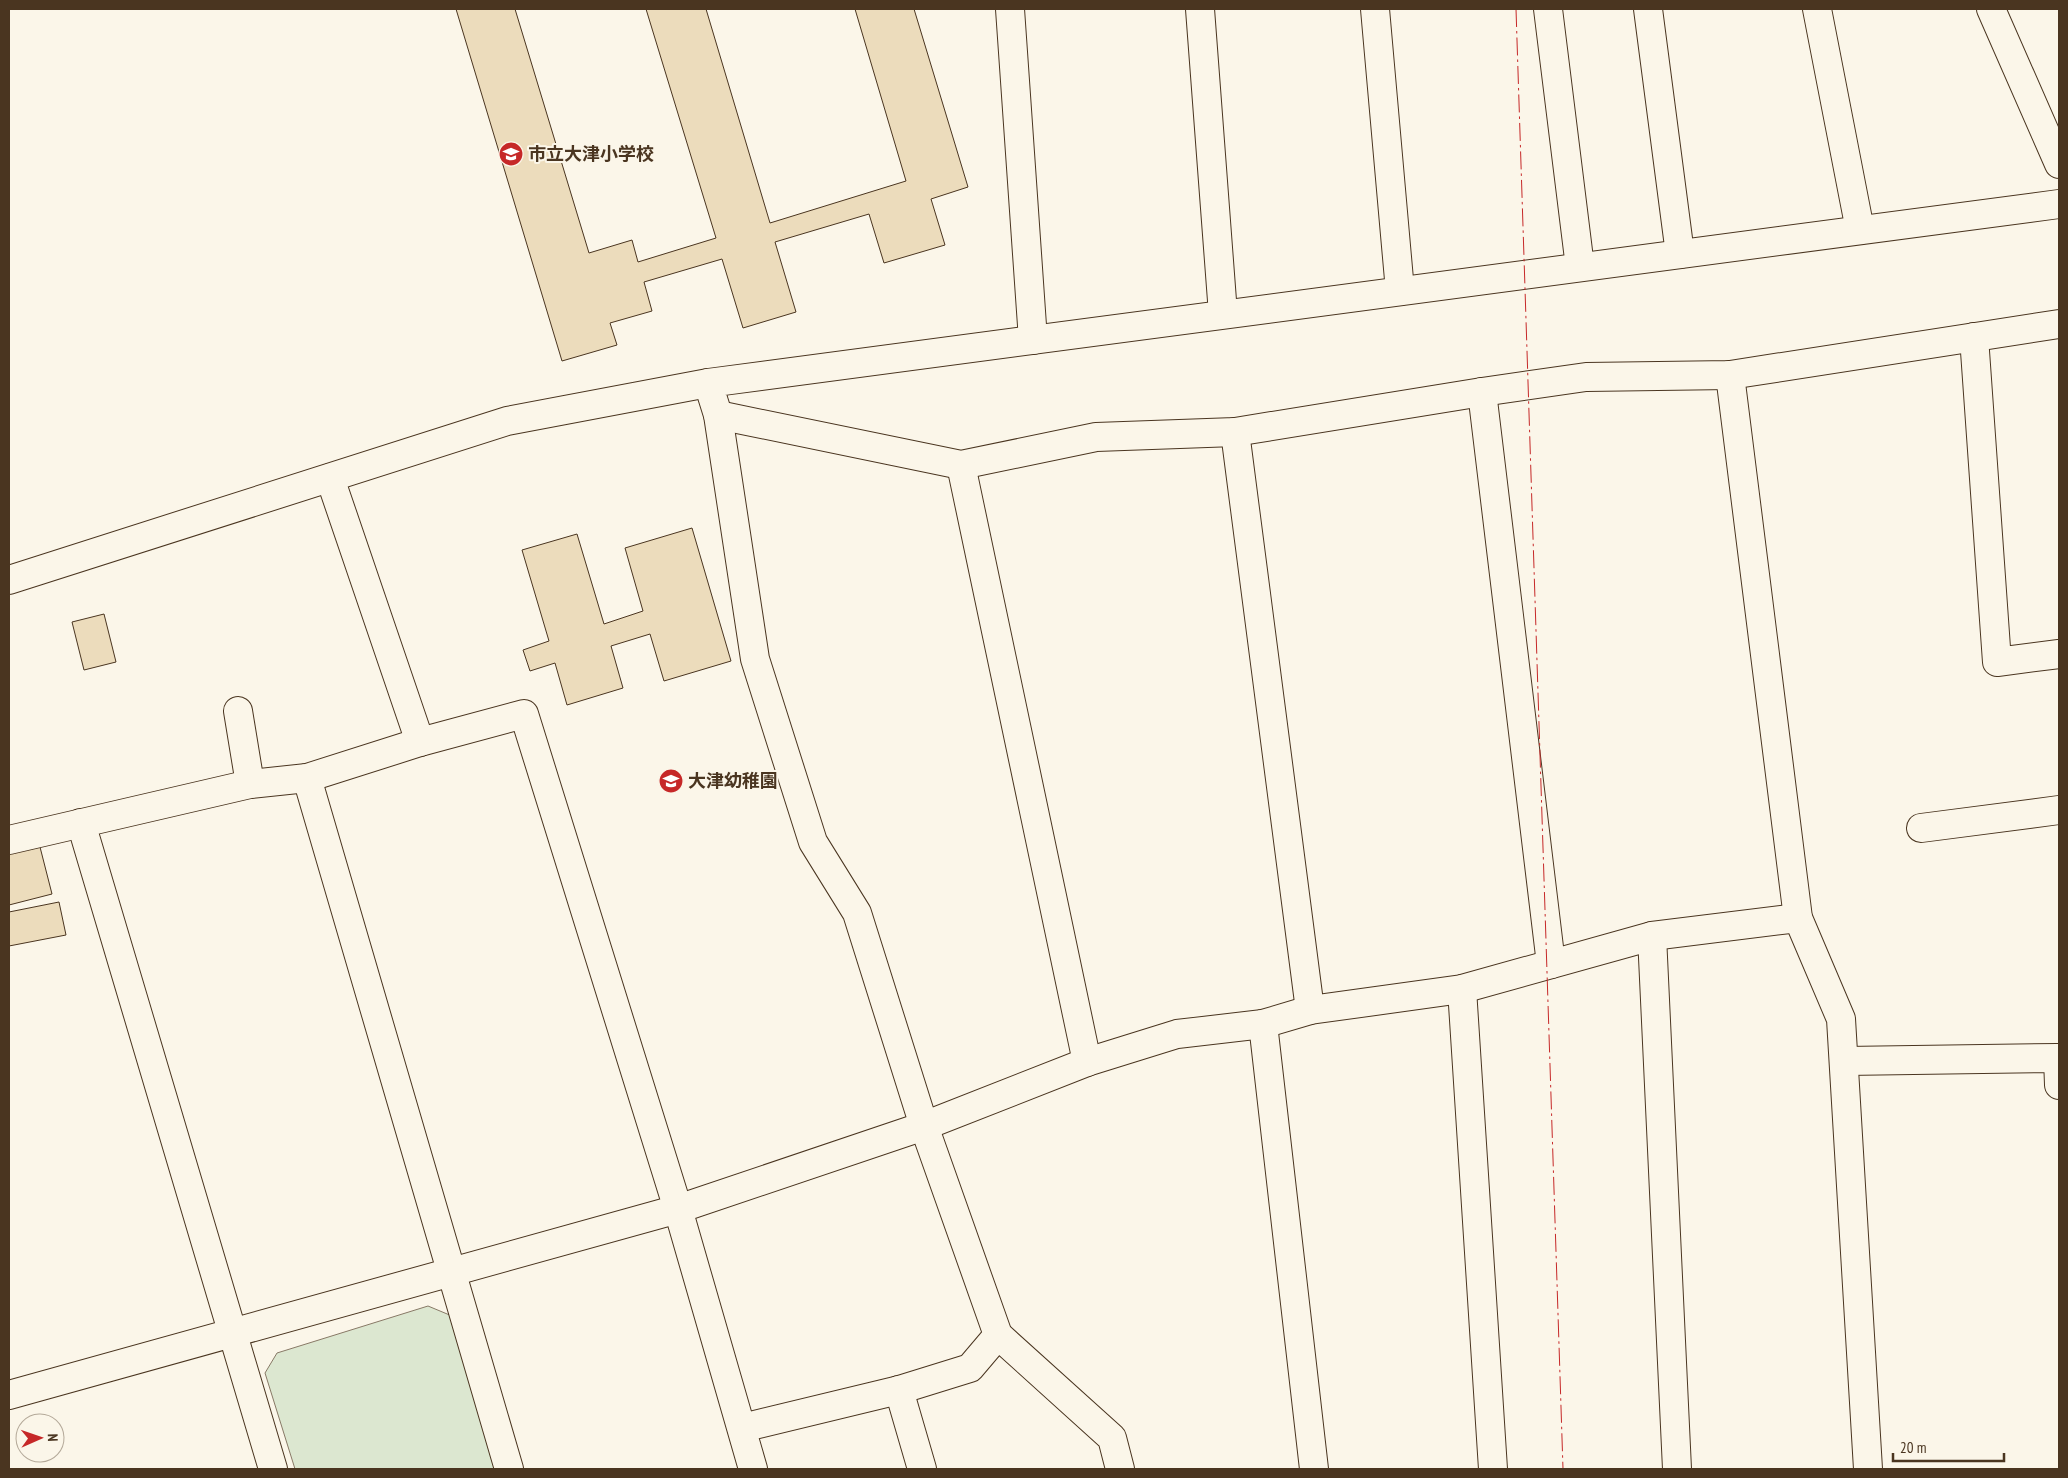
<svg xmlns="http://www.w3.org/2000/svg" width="2068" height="1478" viewBox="0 0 2068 1478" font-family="'PT Sans Narrow','Noto Sans JP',sans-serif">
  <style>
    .green { fill: #dce7d0; stroke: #887966 }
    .building { fill: #ecdcbc; stroke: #4a3520 }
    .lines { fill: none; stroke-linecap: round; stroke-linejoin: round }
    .minor-casing { stroke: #4a3520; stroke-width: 30 }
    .tertiary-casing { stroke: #4a3520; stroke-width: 30 }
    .minor { stroke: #fbf6e9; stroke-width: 28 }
    .tertiary { stroke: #fbf6e9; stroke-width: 28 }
    .power { stroke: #c62828; stroke-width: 1; stroke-dasharray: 18 4 2.5 4; stroke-linecap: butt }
    .labels { text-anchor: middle; stroke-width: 4; stroke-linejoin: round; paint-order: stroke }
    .poi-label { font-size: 18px; font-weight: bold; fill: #4a3520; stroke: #fbf6e9; text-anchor: start }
  </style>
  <rect width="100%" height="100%" fill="#fbf6e9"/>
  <polygon class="green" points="428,1306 452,1316 497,1469 295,1469 265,1373 277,1353"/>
  <g class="building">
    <polygon points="456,9 515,9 589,253 632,240 638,262 716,238 646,9 706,9 770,223 906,181 855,9 914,9 968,187 931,199 945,245 884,263 869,214 775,242 796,312 743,328 722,259 644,282 652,311 610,323 617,345 562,361"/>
    <polygon points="692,528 731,661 664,681 650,634 611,646 623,688 567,705 555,663 530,671 523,650 549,641 522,550 577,534 604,624 643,611 625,548"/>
    <polygon points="104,614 116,662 84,670 72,622"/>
    <polygon points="40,847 52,894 9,905 9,854"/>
    <polygon points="59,902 66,935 9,946 9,912"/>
  </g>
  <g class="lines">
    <defs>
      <g id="minor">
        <polyline points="1010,9 1033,340"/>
        <polyline points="1200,9 1223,314"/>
        <polyline points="1375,9 1400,291"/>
        <polyline points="1548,9 1580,267"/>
        <polyline points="1648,9 1680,254"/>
        <polyline points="1817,9 1860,230"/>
        <polyline points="1991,9 2059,164"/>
        <polyline points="1974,337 1997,662 2059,654"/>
        <polyline points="1730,375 1798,918 1841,1019 1868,1469"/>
        <polyline points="1482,392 1551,964"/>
        <polyline points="718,415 961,465 1096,437 1235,432 1482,392 1586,377 1730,375 2059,324"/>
        <polyline points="1235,432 1310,1010"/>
        <polyline points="961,465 1087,1062"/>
        <polyline points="330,478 420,742"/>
        <polyline points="238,711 250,784"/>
        <polyline points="307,778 509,1469"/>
        <polyline points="81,823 273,1469"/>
        <polyline points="1921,828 2059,810"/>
        <polyline points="9,840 250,784 307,778 420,742 524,714 678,1209 753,1469"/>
        <polyline points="1652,936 1677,1469"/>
        <polyline points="1462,989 1493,1469"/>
        <polyline points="1263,1024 1314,1469"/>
        <polyline points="1845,1061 2058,1058 2059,1085"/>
        <polyline points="899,1390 922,1469"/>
        <polyline points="9,1395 678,1209 924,1126 1087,1062 1177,1034 1263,1024 1310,1010 1462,989 1652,936 1798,918"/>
        <polyline points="742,1428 899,1390 970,1368 998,1335"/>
        <polyline points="1120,1469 1112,1438 998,1335 924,1126 857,913 813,842 755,659 718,415 708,383 2059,204"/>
      </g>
      <polyline id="tertiary" points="9,580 507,421 708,383"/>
    </defs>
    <use href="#minor" class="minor-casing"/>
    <use href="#tertiary" class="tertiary-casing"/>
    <use href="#minor" class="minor"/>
    <use href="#tertiary" class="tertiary"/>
    <polyline class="power" points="1516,9 1563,1469"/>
  </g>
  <defs>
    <symbol id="school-disc" viewBox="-11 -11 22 22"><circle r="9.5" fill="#c62828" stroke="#fbf6e9"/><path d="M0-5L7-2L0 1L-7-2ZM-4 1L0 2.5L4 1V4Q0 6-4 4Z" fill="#fff"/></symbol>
  </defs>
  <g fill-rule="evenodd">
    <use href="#school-disc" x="497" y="140" width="28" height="28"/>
    <use href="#school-disc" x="657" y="767" width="28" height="28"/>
  </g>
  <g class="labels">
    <g class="poi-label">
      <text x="528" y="160">市立大津小学校</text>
      <text x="688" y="787">大津幼稚園</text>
    </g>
  </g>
  <rect width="2068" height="1478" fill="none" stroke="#4a3520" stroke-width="20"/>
  <g transform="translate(40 1438) rotate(88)"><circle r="24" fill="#fbf6e9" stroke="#b4a999"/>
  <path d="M0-4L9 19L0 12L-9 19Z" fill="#c62828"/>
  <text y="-8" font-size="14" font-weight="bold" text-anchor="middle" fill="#4a3520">N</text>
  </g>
  <path d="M1893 1453v8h111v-8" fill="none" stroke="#4a3520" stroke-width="2.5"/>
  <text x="1900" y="1453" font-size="15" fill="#4a3520" stroke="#fbf6e9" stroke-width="4" paint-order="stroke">20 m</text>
</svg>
